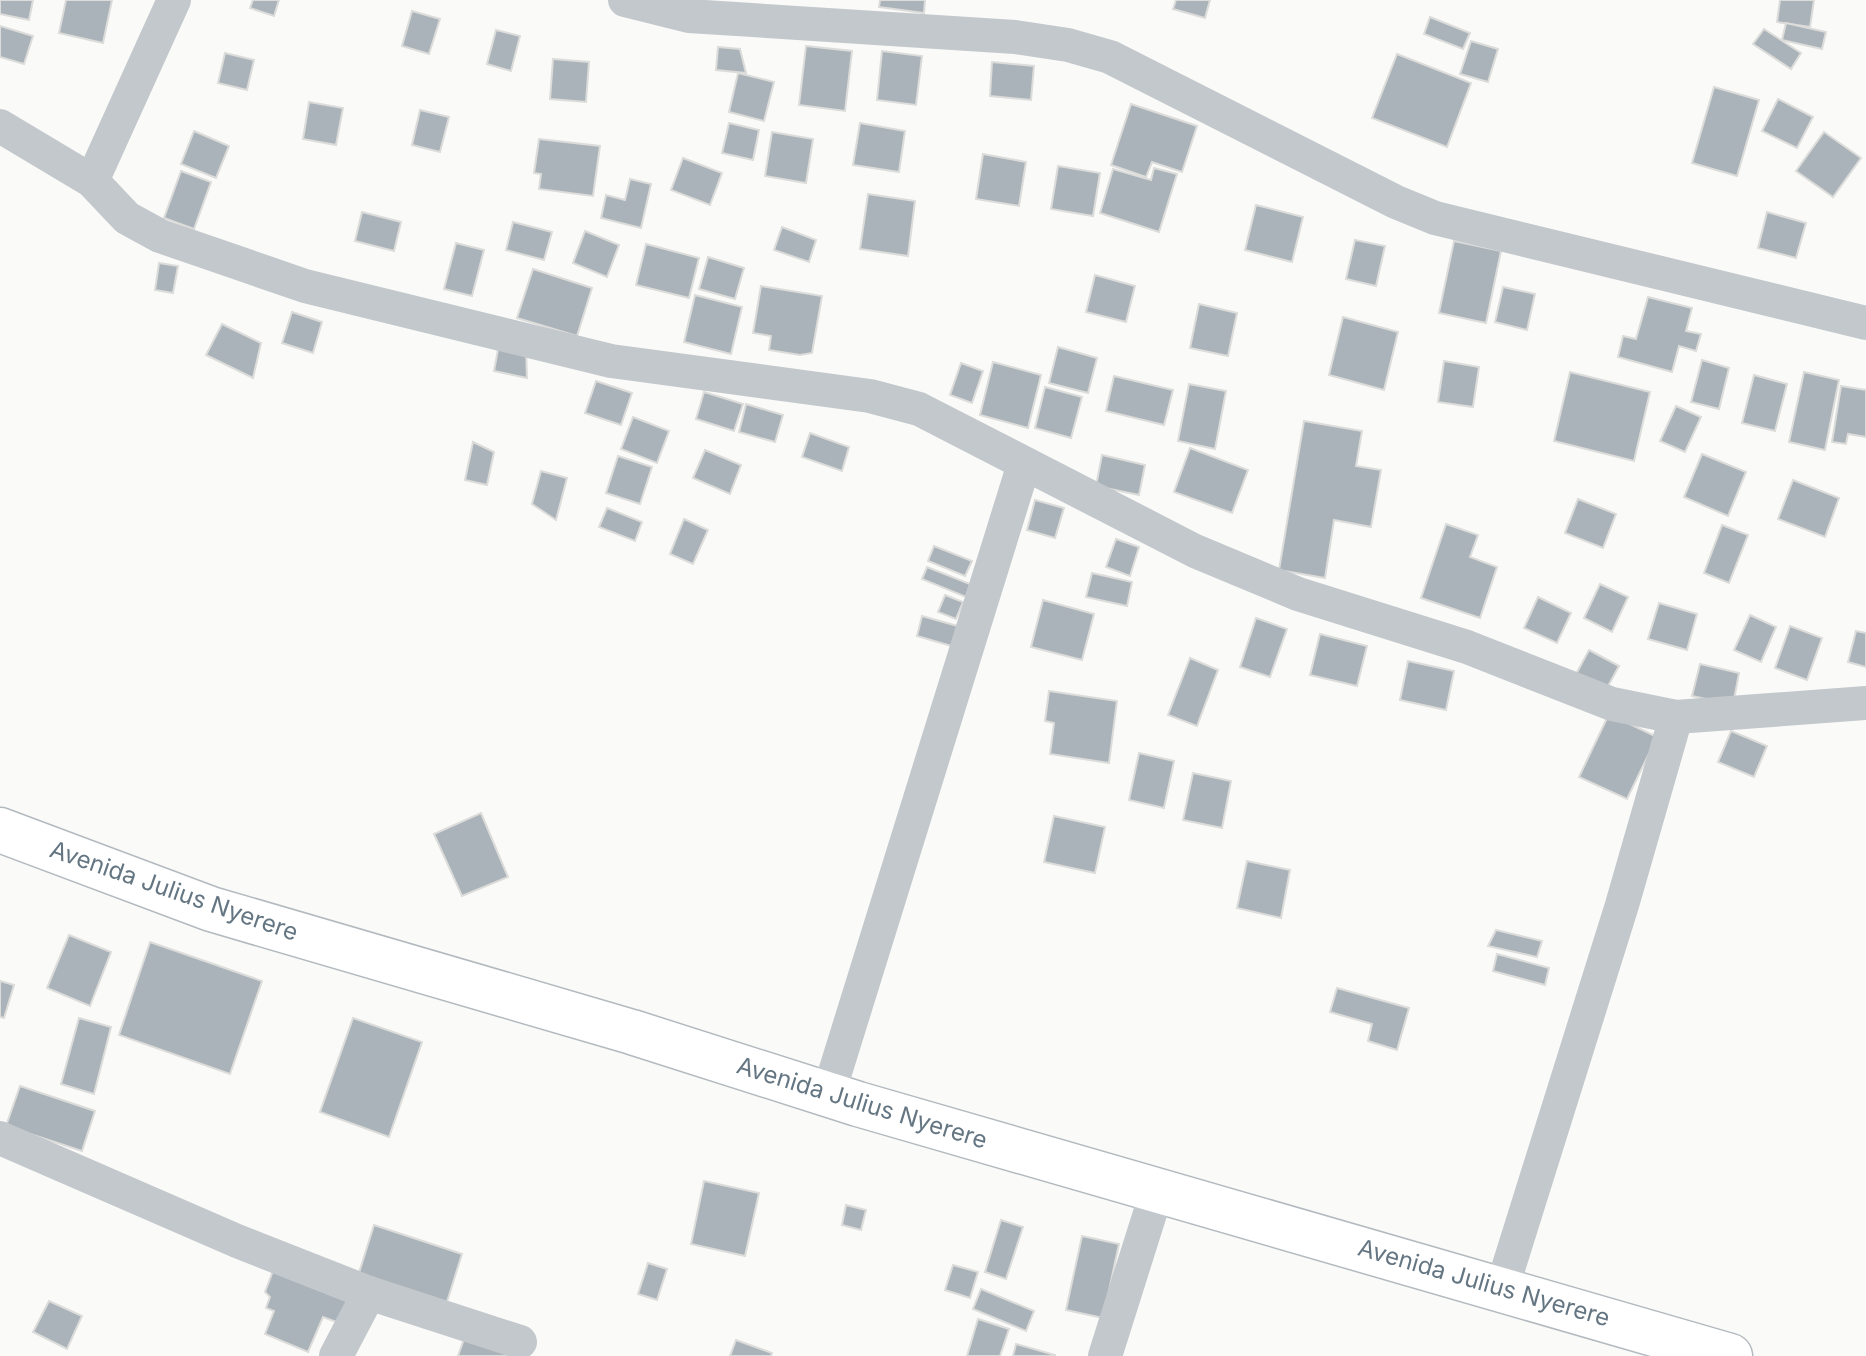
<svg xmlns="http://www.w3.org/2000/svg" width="1866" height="1356" viewBox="0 0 1866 1356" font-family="Inter,sans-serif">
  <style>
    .building { fill: #aab3b9; stroke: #dcdcda; stroke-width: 2 }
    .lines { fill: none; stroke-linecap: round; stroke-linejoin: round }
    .secondary-casing { stroke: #b3babf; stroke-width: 47 }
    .street { stroke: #c3c8cc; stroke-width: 34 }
    .secondary { stroke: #fff; stroke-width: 44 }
    .labels { text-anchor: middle; stroke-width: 8; stroke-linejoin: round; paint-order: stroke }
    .street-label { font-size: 24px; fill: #657683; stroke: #fff }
  </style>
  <rect width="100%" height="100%" fill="#fafaf8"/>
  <g class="building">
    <polygon points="0,0 33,0 29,20 0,14"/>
    <polygon points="66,0 112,0 103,43 59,33"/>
    <polygon points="253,0 279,0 274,16 250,8"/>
    <polygon points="880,0 925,0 924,13 879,7"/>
    <polygon points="1176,0 1210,0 1205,18 1173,9"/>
    <polygon points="1780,0 1814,0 1810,27 1777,22"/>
    <polygon points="412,11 440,19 429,54 402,46"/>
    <polygon points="1430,17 1470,33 1463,49 1424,34"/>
    <polygon points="1786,23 1826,32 1822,49 1782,40"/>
    <polygon points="0,26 33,36 24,64 0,57"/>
    <polygon points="1764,29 1801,53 1791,69 1753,44"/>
    <polygon points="496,30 520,36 511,71 487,64"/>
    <polygon points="1471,41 1498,49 1488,82 1460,74"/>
    <polygon points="806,46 852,51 845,111 799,105"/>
    <polygon points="718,47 740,49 746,73 716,70"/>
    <polygon points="882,51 922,56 916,105 877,100"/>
    <polygon points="225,53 254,60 247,90 218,83"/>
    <polygon points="1397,54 1471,83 1447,147 1372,118"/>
    <polygon points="553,59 589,62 586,102 550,99"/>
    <polygon points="992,62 1034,66 1031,100 990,96"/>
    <polygon points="738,73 774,82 764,121 729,112"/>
    <polygon points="1714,87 1759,100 1737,176 1692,163"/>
    <polygon points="1778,99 1813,117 1797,148 1762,131"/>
    <polygon points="309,102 343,108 336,145 303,139"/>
    <polygon points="1131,104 1197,126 1182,172 1152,162 1146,177 1111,165"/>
    <polygon points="420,110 449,117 440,152 412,145"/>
    <polygon points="729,123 759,130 753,160 722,153"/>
    <polygon points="860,123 905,131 899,172 853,165"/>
    <polygon points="194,131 229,146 216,178 181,164"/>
    <polygon points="772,132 813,139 806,183 765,176"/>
    <polygon points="1824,132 1861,158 1833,197 1796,171"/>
    <polygon points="539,139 600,146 593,196 539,189 541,174 534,173"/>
    <polygon points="983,154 1026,162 1019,206 976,199"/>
    <polygon points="683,158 722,173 710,205 671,190"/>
    <polygon points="1058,166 1100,173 1093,216 1051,209"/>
    <polygon points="1154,168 1177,174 1159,232 1100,213 1113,169 1151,180"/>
    <polygon points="181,171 211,182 194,229 164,218"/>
    <polygon points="630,179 651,184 641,228 601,218 606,195 625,200"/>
    <polygon points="868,194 915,201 908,256 860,249"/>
    <polygon points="1256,205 1303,217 1292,262 1245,250"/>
    <polygon points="362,212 401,222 394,251 355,241"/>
    <polygon points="1767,212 1806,223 1796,258 1758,248"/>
    <polygon points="513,222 552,232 544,260 506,250"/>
    <polygon points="782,227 816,240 809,262 774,250"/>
    <polygon points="585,231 619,245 607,277 573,263"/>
    <polygon points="1355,240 1385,246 1376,286 1346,279"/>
    <polygon points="1454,241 1501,251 1486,323 1439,313"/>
    <polygon points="456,243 484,250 472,296 444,289"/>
    <polygon points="646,244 699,258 689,298 636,285"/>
    <polygon points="708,257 744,268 735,299 699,289"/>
    <polygon points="159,263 178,266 173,293 155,290"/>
    <polygon points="533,269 592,288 577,336 517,318"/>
    <polygon points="1095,275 1135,286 1126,322 1086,312"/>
    <polygon points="761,286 822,296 812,353 800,355 769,350 771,336 753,333"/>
    <polygon points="1503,287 1535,294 1527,330 1495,322"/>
    <polygon points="695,295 742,307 731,354 684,342"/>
    <polygon points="1648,297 1692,308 1686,331 1701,334 1696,351 1679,346 1672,372 1618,357 1623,336 1636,339"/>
    <polygon points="1199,304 1237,313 1228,356 1190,348"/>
    <polygon points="292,312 322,322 313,353 282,343"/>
    <polygon points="1343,317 1398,332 1384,390 1329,375"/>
    <polygon points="222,324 261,343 253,378 206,355"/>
    <polygon points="499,344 526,349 527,378 494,371"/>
    <polygon points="1058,347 1097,358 1088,393 1049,383"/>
    <polygon points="1702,360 1729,368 1719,409 1691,402"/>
    <polygon points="1444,361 1479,367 1473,407 1438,402"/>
    <polygon points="993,362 1041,375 1028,428 980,415"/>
    <polygon points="961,363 983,371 972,403 950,395"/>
    <polygon points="1570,372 1650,392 1634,461 1554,441"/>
    <polygon points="1804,372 1839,380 1825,450 1789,442"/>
    <polygon points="1754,375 1787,384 1775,431 1742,423"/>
    <polygon points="1114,376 1173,390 1164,425 1106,411"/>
    <polygon points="596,381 632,393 621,425 585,413"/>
    <polygon points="1189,384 1226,391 1215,449 1178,441"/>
    <polygon points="1841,386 1866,390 1866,437 1848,434 1846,444 1832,442"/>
    <polygon points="1045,387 1082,397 1071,438 1035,428"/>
    <polygon points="704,392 743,404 734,431 696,419"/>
    <polygon points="746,404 783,415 775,442 739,432"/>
    <polygon points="1676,406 1701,417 1685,452 1660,441"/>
    <polygon points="633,417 669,431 657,463 621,449"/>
    <polygon points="1304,421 1362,431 1356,466 1381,470 1371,527 1334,520 1325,578 1279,570"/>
    <polygon points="810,433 849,447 842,471 802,457"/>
    <polygon points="473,442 494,452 487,485 465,480"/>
    <polygon points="1190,448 1248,470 1232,513 1174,492"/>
    <polygon points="705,450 741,465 730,494 693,478"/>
    <polygon points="1702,454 1746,472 1728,516 1684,497"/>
    <polygon points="1102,455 1145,465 1139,495 1096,486"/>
    <polygon points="618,456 652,467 640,504 606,493"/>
    <polygon points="541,471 567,478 556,520 532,504"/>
    <polygon points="1793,480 1839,498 1825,537 1778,519"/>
    <polygon points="1578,499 1616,514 1603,548 1565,533"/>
    <polygon points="1035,500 1064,508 1055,538 1027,530"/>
    <polygon points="607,508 642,522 635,541 599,527"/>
    <polygon points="684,519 708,530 693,564 670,554"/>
    <polygon points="1446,524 1478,535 1470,557 1497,567 1480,618 1421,598"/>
    <polygon points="1722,525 1748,535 1729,583 1704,573"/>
    <polygon points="1116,539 1139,547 1130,576 1106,567"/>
    <polygon points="934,546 972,561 965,576 928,561"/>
    <polygon points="927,567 970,584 966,597 922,579"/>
    <polygon points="1092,573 1132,582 1127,606 1086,597"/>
    <polygon points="1600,584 1628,597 1612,632 1584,618"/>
    <polygon points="945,595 963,602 956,619 938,612"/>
    <polygon points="1538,597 1571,613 1557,643 1524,628"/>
    <polygon points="1043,600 1094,614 1082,660 1031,647"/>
    <polygon points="1659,603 1697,614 1687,650 1648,639"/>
    <polygon points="1750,615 1776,627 1761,662 1734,650"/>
    <polygon points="922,616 961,627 955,647 917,636"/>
    <polygon points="1256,618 1287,629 1270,677 1240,667"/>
    <polygon points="1790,626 1822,638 1807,680 1775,668"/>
    <polygon points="1856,631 1866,633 1866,667 1848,662"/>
    <polygon points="1320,634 1367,646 1357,686 1310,675"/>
    <polygon points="1589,650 1619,666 1607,688 1574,678"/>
    <polygon points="1190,658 1218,670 1197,726 1168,715"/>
    <polygon points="1408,661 1454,671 1446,710 1400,700"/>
    <polygon points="1700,664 1739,673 1733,705 1692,696"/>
    <polygon points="1049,691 1117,701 1109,763 1050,754 1054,723 1045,721"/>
    <polygon points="1609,714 1657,737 1627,799 1579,777"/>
    <polygon points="1731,731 1767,746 1754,777 1718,762"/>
    <polygon points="1139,753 1174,761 1164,808 1129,800"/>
    <polygon points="1193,773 1231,781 1222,828 1183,820"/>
    <polygon points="481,813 508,877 462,896 434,834"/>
    <polygon points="1054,816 1105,827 1095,873 1044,862"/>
    <polygon points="1247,861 1290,870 1281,918 1237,908"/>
    <polygon points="1496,930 1542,941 1537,957 1488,946"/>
    <polygon points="69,935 111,952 90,1006 47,988"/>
    <polygon points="150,942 262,981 230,1074 119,1035"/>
    <polygon points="1497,954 1549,968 1545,985 1493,971"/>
    <polygon points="0,981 14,985 4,1018 0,1017"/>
    <polygon points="1337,988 1409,1008 1397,1050 1368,1041 1372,1024 1330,1012"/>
    <polygon points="79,1018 111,1027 94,1094 61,1084"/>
    <polygon points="353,1018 422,1042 389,1137 320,1112"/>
    <polygon points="20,1086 95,1111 82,1151 6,1126"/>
    <polygon points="704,1181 759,1193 745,1256 691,1244"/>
    <polygon points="846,1205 866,1210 861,1230 842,1225"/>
    <polygon points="1001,1220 1023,1227 1006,1279 985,1272"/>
    <polygon points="374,1225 462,1254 446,1305 358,1276"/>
    <polygon points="1082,1236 1119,1244 1103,1318 1066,1310"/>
    <polygon points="276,1263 351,1294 339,1323 323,1317 308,1352 265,1334 274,1311 266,1308 270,1297 265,1292"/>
    <polygon points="648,1263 667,1269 657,1300 638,1294"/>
    <polygon points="953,1265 978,1272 970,1298 945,1290"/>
    <polygon points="981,1289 1034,1311 1026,1331 973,1309"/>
    <polygon points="49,1301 82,1316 67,1349 33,1332"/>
    <polygon points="978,1319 1009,1329 1000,1356 967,1356"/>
    <polygon points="465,1336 520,1356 458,1356"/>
    <polygon points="736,1340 772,1353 771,1356 730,1356"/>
    <polygon points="1016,1344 1055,1355 1055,1356 1013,1356"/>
  </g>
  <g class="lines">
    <defs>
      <polyline id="secondary" points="0,830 211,909 632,1032 858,1104 1730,1356"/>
    </defs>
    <use href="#secondary" class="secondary-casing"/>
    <g class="street">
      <polyline points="625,0 689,16 1015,37 1068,45 1110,57 1396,202 1435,218 1866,323"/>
      <polyline points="0,126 92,181 127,218 160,236 305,286 611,361 870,396 919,409 1195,551 1298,594 1467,647 1612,704 1676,717 1622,905 1502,1288"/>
      <polyline points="92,181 174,0"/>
      <polyline points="1676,717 1866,703"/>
      <polyline points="828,1095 1024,464"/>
      <polyline points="0,1138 237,1241 369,1293 520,1342"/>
      <polyline points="336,1356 369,1293"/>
      <polyline points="1105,1356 1158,1188"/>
    </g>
    <use href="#secondary" class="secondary"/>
  </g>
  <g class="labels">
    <g class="street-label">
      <text transform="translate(174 891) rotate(19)" y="8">Avenida Julius Nyerere</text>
      <text transform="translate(862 1103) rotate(17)" y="8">Avenida Julius Nyerere</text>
      <text transform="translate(1484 1283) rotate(16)" y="8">Avenida Julius Nyerere</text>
    </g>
  </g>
</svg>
